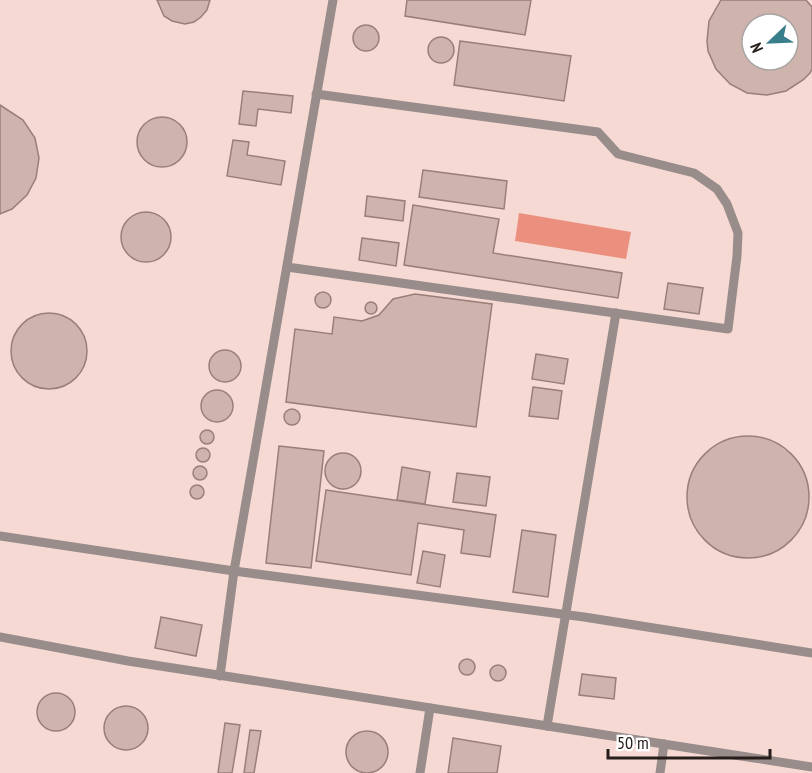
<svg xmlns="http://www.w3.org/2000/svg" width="812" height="773" viewBox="0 0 812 773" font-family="'PT Sans Narrow',sans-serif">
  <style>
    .built { fill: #f7d9d3; fill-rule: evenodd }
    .water { fill: #eb907f }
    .building { fill: #cfb3ad; stroke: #997f79; stroke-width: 1.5; fill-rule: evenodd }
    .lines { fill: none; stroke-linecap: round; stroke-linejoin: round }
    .lane { stroke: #998d8b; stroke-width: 9 }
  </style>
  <rect width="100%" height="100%" fill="#ffe7e2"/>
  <path class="built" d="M0 0H812V773H0ZM752 24H788V60H752Z"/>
  <polygon class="water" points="519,213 631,232 626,259 515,241"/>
  <g class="building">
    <polygon points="157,0 210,0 207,10 201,17 194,22 185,24 172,21 164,16"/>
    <polygon points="407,0 531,0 525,35 405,16"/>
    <path d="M721 0H806L812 7V69L810 73 803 80 786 91 767 95 747 93 730 84 716 69 708 51 707 41 709 21ZM752 24H788V60H752Z"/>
    <circle cx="366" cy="38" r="13"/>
    <circle cx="441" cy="50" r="13"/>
    <polygon points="460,41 571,56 564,101 454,85"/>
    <polygon points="243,91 293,96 291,113 258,109 256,126 239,124"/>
    <polygon points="0,105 23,120 35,138 39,158 36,178 27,195 12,209 0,214"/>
    <circle cx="162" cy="142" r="25"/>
    <polygon points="233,140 249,142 247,155 285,161 281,185 227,176"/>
    <polygon points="423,170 507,181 504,209 419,197"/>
    <polygon points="367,196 405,201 403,221 365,216"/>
    <polygon points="413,205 499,219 493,253 622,273 618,298 404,265"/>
    <circle cx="146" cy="237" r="25"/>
    <polygon points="362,238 399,243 396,266 359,260"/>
    <polygon points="668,283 703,288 699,314 664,309"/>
    <circle cx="323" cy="300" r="8"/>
    <polygon points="415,294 492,304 476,427 286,402 295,329 332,334 334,317 362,321 379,315 393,299"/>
    <circle cx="371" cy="308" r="6"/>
    <circle cx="49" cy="351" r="38"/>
    <circle cx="225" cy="366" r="16"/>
    <polygon points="536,354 568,359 564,384 532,379"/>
    <polygon points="533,387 562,391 558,419 529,416"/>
    <circle cx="217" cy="406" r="16"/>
    <circle cx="292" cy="417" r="8"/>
    <circle cx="207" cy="437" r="7"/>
    <circle cx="748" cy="497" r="61"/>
    <polygon points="279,446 324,451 311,568 266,563"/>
    <circle cx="203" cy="455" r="7"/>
    <circle cx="343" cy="471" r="18"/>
    <circle cx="200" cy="473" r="7"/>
    <polygon points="402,467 430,472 425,504 397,500"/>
    <polygon points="457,473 490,477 486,506 453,502"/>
    <circle cx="197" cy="492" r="7"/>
    <polygon points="326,490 496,515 490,557 461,553 464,530 418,523 411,575 316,561"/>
    <polygon points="522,530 556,535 548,597 513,592"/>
    <polygon points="423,551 445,555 440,587 417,583"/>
    <polygon points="161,617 202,625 196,656 155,648"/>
    <circle cx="467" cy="667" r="8"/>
    <circle cx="498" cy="673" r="8"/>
    <polygon points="582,674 616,678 614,699 579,695"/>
    <circle cx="56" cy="712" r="19"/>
    <circle cx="126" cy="728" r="22"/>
    <polygon points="225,723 240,725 232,773 218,773"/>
    <polygon points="250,730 261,731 254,773 244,773"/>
    <circle cx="367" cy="752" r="21"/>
    <polygon points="453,738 501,746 497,773 448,773"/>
  </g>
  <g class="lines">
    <g class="lane">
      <polyline points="287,267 728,329 737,256 738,233 727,204 717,189 694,173 618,154 598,132 316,94"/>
      <polyline points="0,536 234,571 333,0"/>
      <polyline points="0,637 128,661 812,767"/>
      <polyline points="220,676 234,571 584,617 812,653"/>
      <polyline points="547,726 616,313"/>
      <polyline points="420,773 430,708"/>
      <polyline points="660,773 664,744"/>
    </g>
  </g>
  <g transform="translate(770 42) rotate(247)"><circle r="28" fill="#ffffff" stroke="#a9a5a3" stroke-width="1.5"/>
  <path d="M0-4.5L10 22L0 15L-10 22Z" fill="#397e8b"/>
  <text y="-9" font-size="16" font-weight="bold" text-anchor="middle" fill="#271d1a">N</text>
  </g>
  <path d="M608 749v9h162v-9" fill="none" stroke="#271d1a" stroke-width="3"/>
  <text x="617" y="749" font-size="18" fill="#271d1a" stroke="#ffffff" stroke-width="4.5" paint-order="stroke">50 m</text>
</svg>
